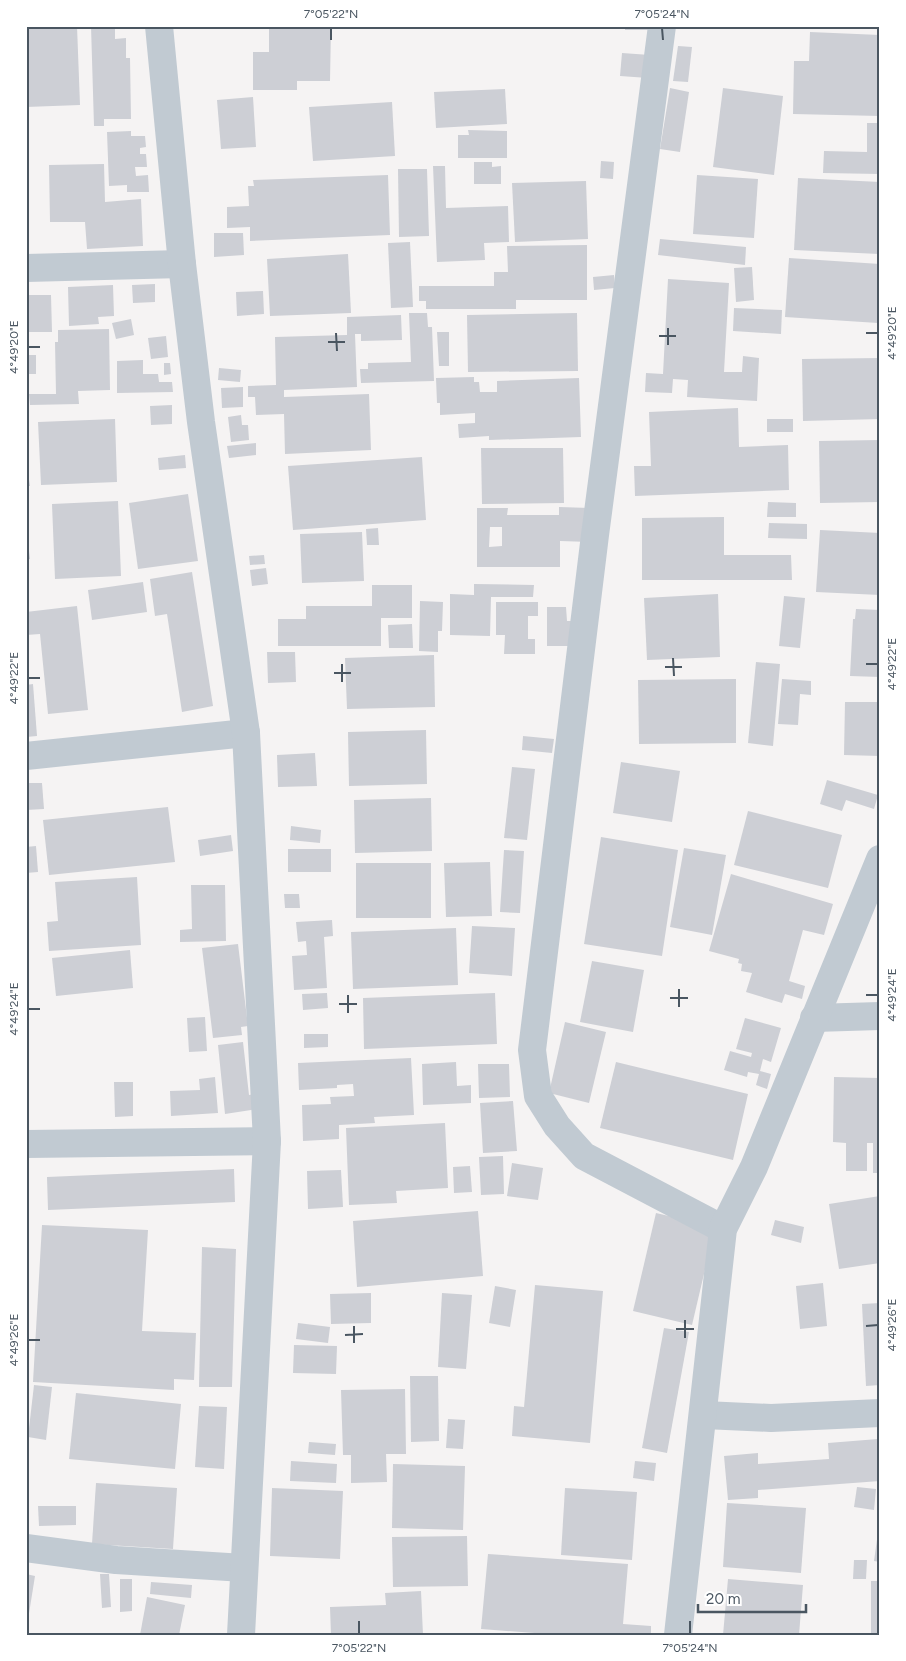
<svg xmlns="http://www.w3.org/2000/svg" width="906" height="1661" viewBox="0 0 906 1661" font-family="Figtree,sans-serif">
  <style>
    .building { fill: #cdcfd5; fill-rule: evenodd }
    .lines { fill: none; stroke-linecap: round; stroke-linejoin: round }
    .minor { stroke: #c1cad2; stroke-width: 28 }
    .tertiary { stroke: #c1cad2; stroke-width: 28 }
    .ticks { fill: none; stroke: #4a5661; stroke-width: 2 }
    .neatline { fill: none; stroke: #4a5661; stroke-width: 2 }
    .ticks-label { font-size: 12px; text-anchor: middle; fill: #4a5661 }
  </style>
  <rect width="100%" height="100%" fill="#f5f3f3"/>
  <g class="building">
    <polygon points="26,26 77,26 80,105 26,107"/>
    <polygon points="91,26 115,26 115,39 126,38 126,58 130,58 131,119 104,119 104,126 94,126"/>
    <polygon points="269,26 331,26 330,81 297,81 297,90 253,90 253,52 269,52"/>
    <rect x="625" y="26" width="27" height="4"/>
    <polygon points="810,32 880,35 880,116 793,114 794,61 809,61"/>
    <polygon points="678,46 692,47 688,82 673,81"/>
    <polygon points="622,53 650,55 648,78 620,76"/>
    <polygon points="670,88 689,92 680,152 660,149"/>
    <polygon points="723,88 783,96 774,175 713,167"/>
    <polygon points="505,89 507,124 436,128 434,92"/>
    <polygon points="253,97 256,147 221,149 217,100"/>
    <polygon points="392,102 395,156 313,161 309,107"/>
    <polygon points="867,123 880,123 880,174 823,173 824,151 867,152"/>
    <polygon points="468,130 507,131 507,158 458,158 458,135 469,135"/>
    <polygon points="131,131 131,136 145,136 146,147 140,148 140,154 146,154 147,167 135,167 136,176 148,175 149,192 127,192 127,185 109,186 107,132"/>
    <polygon points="601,161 614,162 613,179 600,178"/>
    <polygon points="474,162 492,162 492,167 501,166 501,184 474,184"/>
    <polygon points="104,164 105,202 141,199 143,246 87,249 85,222 50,222 49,165"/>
    <polygon points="433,166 445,166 446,208 508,206 509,242 484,243 485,260 437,262"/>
    <polygon points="398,169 427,169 429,236 399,237"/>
    <polygon points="388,175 390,235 250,241 250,227 227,228 227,207 249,206 248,186 254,186 253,180"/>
    <polygon points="697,175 758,179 754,238 693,234"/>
    <polygon points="798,178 880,182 879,254 794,250"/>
    <polygon points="586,181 588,239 515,242 512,183"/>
    <polygon points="214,233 243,233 244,255 214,257"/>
    <polygon points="660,239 746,247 745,265 658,255"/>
    <polygon points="410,242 413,307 391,308 388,243"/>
    <polygon points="587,245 587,300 516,300 516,309 426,309 426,301 419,301 419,286 494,286 494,272 508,272 507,246"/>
    <polygon points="348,254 351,313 270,316 267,259"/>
    <polygon points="789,258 880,264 878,323 785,317"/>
    <polygon points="752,267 754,300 736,302 734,268"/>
    <polygon points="614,275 615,288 594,290 593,277"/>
    <polygon points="668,279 729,283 724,372 742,372 743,356 759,358 757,401 687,397 688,380 673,379 672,393 645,392 646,373 663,374"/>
    <polygon points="155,284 155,302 133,303 132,285"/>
    <polygon points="113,285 114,316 98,317 99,324 69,326 68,287"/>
    <polygon points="263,291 264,314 237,316 236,292"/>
    <polygon points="26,295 51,295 52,332 26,332"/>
    <polygon points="734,308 782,310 781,334 733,331"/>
    <polygon points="409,313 427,313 428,327 432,327 434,381 361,383 360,369 368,369 368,363 411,362"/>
    <polygon points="577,313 578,371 468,372 467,315"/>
    <polygon points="401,315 402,340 361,341 361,334 355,334 357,387 284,390 284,397 369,394 371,450 285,454 284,414 256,415 255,397 248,397 248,386 276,385 275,337 347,335 347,317"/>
    <polygon points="131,319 134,335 116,339 112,323"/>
    <polygon points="109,329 110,390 78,391 79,404 30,405 29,394 56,394 55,342 58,342 58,330"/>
    <polygon points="437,332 449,332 449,366 439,366"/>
    <polygon points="166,336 168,357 151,359 148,338"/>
    <polygon points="26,348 29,349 28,355 36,355 36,374 26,374"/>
    <polygon points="880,358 880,419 803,421 802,359"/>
    <polygon points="143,360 143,374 158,374 159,382 172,382 173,392 117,393 117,361"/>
    <polygon points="164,363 170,363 171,374 164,375"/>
    <polygon points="219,368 241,370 240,382 218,380"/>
    <polygon points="474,377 474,382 479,382 480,392 497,392 497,381 579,378 581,437 489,440 489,436 459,438 458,424 475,423 475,413 440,415 440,403 437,403 436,378"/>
    <polygon points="243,387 243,407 222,408 221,388"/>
    <polygon points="172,405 172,424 151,425 150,406"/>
    <polygon points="738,408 739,447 788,445 789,490 635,496 634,466 651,466 649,412"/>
    <polygon points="241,415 242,425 248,425 249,440 231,442 228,417"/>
    <polygon points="115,419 117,482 41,485 38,422"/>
    <rect x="767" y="419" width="26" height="13"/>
    <polygon points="880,440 880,502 820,503 819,441"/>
    <polygon points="256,443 256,455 229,458 227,446"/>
    <polygon points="481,448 563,448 564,503 482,504"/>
    <polygon points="185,455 186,468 159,470 158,458"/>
    <polygon points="422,457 426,520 293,530 288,466"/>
    <polygon points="26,461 30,486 26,486"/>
    <polygon points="188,494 198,561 138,569 129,503"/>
    <polygon points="118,501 121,576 55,579 52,504"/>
    <polygon points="768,502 796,503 796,517 767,517"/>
    <path d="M559 507 590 508V542L560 541V567H477V508H508L507 515H559ZM490 527H502V546L489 547Z"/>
    <polygon points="724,517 724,555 791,555 792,580 642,580 642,518"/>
    <polygon points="769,523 807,524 807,539 768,538"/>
    <polygon points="26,527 30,559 26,560"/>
    <polygon points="378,528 379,545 367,545 366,529"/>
    <polygon points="820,530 880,533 880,595 816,592"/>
    <polygon points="362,532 364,581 302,583 300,534"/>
    <polygon points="264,555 265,564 250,565 249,556"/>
    <polygon points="266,568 268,584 252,586 250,570"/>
    <polygon points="192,572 213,706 182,712 167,614 155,616 150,579"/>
    <polygon points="143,582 147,612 92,620 88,590"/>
    <polygon points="474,584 534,585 533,597 491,597 490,636 450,635 450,594 474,595"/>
    <polygon points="372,585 412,585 412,618 381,618 381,646 278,646 278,619 306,619 306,606 372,606"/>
    <polygon points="718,594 720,657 647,660 644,598"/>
    <polygon points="784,596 805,598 800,648 779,646"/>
    <polygon points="420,601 443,602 442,631 438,631 438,652 419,651"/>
    <polygon points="496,602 538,602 538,616 528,616 528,639 535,639 535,654 504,654 505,635 496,635"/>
    <polygon points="77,606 88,710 48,714 40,634 26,635 26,612"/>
    <polygon points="547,607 566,607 567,621 576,621 576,646 547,646"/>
    <polygon points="856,609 880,610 880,677 850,676 853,619 855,619"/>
    <polygon points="412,624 413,648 389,648 388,625"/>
    <polygon points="267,652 295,652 296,682 268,683"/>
    <polygon points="434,655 435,707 347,709 345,658"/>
    <polygon points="756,662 780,664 773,746 748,743"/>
    <polygon points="736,679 736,743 639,744 638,680"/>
    <polygon points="782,679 811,681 811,695 800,694 798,725 778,724"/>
    <polygon points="33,684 37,736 26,737 26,685"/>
    <polygon points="845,702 880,702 880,756 844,755"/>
    <polygon points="426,730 427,784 349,786 348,732"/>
    <polygon points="523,736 554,739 552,753 522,750"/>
    <polygon points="315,753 317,786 278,787 277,755"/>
    <polygon points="621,762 680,771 672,822 613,813"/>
    <polygon points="512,767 535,769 527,840 504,838"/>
    <polygon points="827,780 878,795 874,809 846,800 842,811 820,804"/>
    <polygon points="26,783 42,783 44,809 26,810"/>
    <polygon points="431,798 432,851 355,853 354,800"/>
    <polygon points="168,807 175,862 49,875 43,820"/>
    <polygon points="748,811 842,835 828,888 734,865"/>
    <polygon points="291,826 321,830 320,843 290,840"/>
    <polygon points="231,835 233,851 200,856 198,840"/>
    <polygon points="601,837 678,850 662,956 584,944"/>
    <polygon points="36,846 38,872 26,873 26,847"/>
    <polygon points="684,848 726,855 712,935 670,927"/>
    <rect x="288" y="849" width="43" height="23"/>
    <polygon points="504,850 524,851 520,913 500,912"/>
    <polygon points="490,862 492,916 446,917 444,863"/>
    <rect x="356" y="863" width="75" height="55"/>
    <polygon points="731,874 833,904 824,935 803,930 789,981 805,986 802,999 785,994 782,1003 746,992 752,973 741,971 742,964 738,963 739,959 709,951"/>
    <polygon points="137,877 141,945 49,951 47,922 58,921 55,882"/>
    <polygon points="191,885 225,885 226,941 180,942 180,930 192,929"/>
    <polygon points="284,894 299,894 300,908 285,908"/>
    <polygon points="332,920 333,936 324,937 327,988 294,990 292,956 307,955 306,941 298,942 296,922"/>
    <polygon points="472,926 515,928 512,976 469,973"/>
    <polygon points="456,928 458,985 353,989 351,932"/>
    <polygon points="238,944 248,1026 241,1027 242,1035 213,1038 202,948"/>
    <polygon points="130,950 133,988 56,996 52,958"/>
    <polygon points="592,961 644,970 633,1032 580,1022"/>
    <polygon points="327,993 328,1008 303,1010 302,994"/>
    <polygon points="495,993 497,1044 364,1049 363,998"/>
    <polygon points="205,1017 207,1051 189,1052 187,1018"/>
    <polygon points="745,1018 781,1028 771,1062 763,1059 760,1071 771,1074 767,1089 756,1085 759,1074 748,1072 747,1077 724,1070 730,1051 751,1057 752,1053 736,1049"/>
    <polygon points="565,1022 606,1032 589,1103 549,1093"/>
    <polygon points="304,1034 328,1034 328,1047 304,1048"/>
    <polygon points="243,1042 249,1095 256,1094 258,1109 225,1114 218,1045"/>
    <polygon points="411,1058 414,1115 374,1117 375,1123 339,1125 339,1139 303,1141 302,1105 331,1104 330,1097 354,1096 353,1084 337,1085 337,1088 299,1090 298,1063"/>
    <polygon points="456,1062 457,1086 471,1085 471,1103 423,1105 422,1064"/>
    <polygon points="616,1062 748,1094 733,1160 600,1128"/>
    <polygon points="478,1064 509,1064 510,1097 479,1098"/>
    <polygon points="215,1077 218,1113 171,1116 170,1091 200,1090 199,1079"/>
    <polygon points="834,1077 880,1078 880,1173 873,1173 873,1143 867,1143 867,1171 846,1171 846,1143 833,1142"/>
    <polygon points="114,1082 133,1082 133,1116 115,1117"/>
    <polygon points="513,1101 517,1151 483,1153 480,1103"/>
    <polygon points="445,1123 448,1188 396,1191 397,1203 349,1205 346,1128"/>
    <polygon points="503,1156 504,1194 481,1195 479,1157"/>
    <polygon points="512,1163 543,1168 538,1200 507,1196"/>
    <polygon points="470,1166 472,1192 454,1193 453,1167"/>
    <polygon points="234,1169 235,1202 48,1210 47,1177"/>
    <polygon points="341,1170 343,1207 308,1209 307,1171"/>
    <polygon points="880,1196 880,1263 839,1269 829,1204"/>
    <polygon points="478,1211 483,1276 357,1287 353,1221"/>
    <polygon points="656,1213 715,1227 692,1325 633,1311"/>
    <polygon points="775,1220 804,1227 801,1243 771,1235"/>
    <polygon points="42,1225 148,1230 142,1331 196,1333 194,1380 174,1379 174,1390 33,1382"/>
    <polygon points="202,1247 236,1249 232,1387 199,1387"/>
    <polygon points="823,1283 827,1326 800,1329 796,1286"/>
    <polygon points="535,1285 603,1291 590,1443 512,1436 514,1406 524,1407"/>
    <polygon points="495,1286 516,1290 510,1327 489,1323"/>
    <polygon points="371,1293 371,1323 331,1324 330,1294"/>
    <polygon points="442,1293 472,1295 466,1369 438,1367"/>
    <polygon points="880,1303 880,1385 866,1386 862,1304"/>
    <polygon points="298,1323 330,1327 328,1343 296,1339"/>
    <polygon points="664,1328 689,1332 667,1453 642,1448"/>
    <polygon points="294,1345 337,1346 336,1374 293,1373"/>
    <polygon points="410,1376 438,1376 439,1441 411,1442"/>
    <polygon points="34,1385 52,1387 46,1440 28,1437"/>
    <polygon points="405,1389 406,1454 386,1454 387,1482 351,1483 351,1455 343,1455 341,1390"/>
    <polygon points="76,1393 181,1404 175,1469 69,1459"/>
    <polygon points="199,1406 227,1407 224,1469 195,1467"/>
    <polygon points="448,1419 465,1420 463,1449 446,1448"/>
    <polygon points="878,1439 880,1481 758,1490 758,1498 728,1500 724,1456 758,1453 758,1464 829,1459 828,1443"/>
    <polygon points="309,1442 336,1444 335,1455 308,1453"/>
    <polygon points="291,1461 337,1464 336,1483 290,1481"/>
    <polygon points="635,1461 656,1463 654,1481 633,1478"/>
    <polygon points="393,1464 465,1466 463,1530 392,1528"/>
    <polygon points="96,1483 177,1488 173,1549 92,1544"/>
    <polygon points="857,1487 876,1489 874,1510 854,1507"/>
    <polygon points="272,1488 343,1491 340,1559 270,1556"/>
    <polygon points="565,1488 637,1492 632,1560 561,1555"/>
    <polygon points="727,1503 806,1508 801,1573 723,1567"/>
    <polygon points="38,1506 76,1506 76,1525 39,1526"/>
    <polygon points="879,1525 880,1525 880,1562 874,1561"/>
    <polygon points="467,1536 468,1586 393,1587 392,1537"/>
    <polygon points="488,1554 628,1564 623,1624 651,1626 651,1635 561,1635 481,1629"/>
    <polygon points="854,1560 867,1560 866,1579 853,1579"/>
    <polygon points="26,1574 35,1576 27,1626 26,1626"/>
    <polygon points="100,1574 109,1574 111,1607 102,1608"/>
    <polygon points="120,1579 132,1579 132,1611 120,1612"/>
    <polygon points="728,1579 803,1585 799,1635 723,1635"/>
    <rect x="871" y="1581" width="9" height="54"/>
    <polygon points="151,1582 192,1585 191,1598 150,1594"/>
    <polygon points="421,1591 423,1635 331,1635 330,1607 386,1605 385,1593"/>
    <polygon points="147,1597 185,1605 179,1635 140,1635"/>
  </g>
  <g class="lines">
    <g class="minor">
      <polyline points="662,26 595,535 532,1050 538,1096 557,1126 584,1156 723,1229"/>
      <polyline points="26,268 182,264"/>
      <polyline points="26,756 246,733"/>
      <polyline points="814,1018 880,1016"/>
      <polyline points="26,1144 267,1141"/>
      <polyline points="704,1415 771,1418 880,1413"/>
      <polyline points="26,1548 116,1560 244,1568"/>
      <polyline points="678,1635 723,1229 754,1167 880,859"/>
    </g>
    <polyline class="tertiary" points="159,26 182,264 201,422 246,733 267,1141 241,1635"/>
  </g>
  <path class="ticks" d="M331 28V40M662 28 663 40M668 328V345M336 333 337 351M866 333H878M659 336H676M328 342H345M28 347H40M673 658 674 676M342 664V682M866 664H878M665 667H682M334 673H351M28 678H40M679 989V1007M348 995V1013M866 995H878M670 998H688M339 1004H357M28 1009H40M685 1320V1338M354 1326V1343M866 1326 878 1325M676 1329H694M345 1335 363 1334M28 1340H40M359 1621V1634M690 1621V1634"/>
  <rect width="906" height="1661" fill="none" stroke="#ffffff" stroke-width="55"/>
  <path d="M698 1604v8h108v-8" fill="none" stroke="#4a5661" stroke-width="2.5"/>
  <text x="706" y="1604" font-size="15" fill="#4a5661" stroke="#ffffff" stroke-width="4" paint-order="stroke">20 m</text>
  <rect x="28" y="28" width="850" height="1606" class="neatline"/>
  <g class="ticks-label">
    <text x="331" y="18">7°05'22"N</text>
    <text x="662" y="18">7°05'24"N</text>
    <text transform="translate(892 333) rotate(-90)" y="4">4°49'20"E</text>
    <text transform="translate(14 347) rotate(-90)" y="4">4°49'20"E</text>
    <text transform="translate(892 664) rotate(-90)" y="4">4°49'22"E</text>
    <text transform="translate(14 678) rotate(-90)" y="4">4°49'22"E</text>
    <text transform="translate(892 995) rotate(-90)" y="4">4°49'24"E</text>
    <text transform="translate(14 1009) rotate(-90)" y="4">4°49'24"E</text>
    <text transform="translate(892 1325) rotate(-90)" y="4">4°49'26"E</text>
    <text transform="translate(14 1340) rotate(-90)" y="4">4°49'26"E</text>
    <text x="359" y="1652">7°05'22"N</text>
    <text x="690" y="1652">7°05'24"N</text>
  </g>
</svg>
